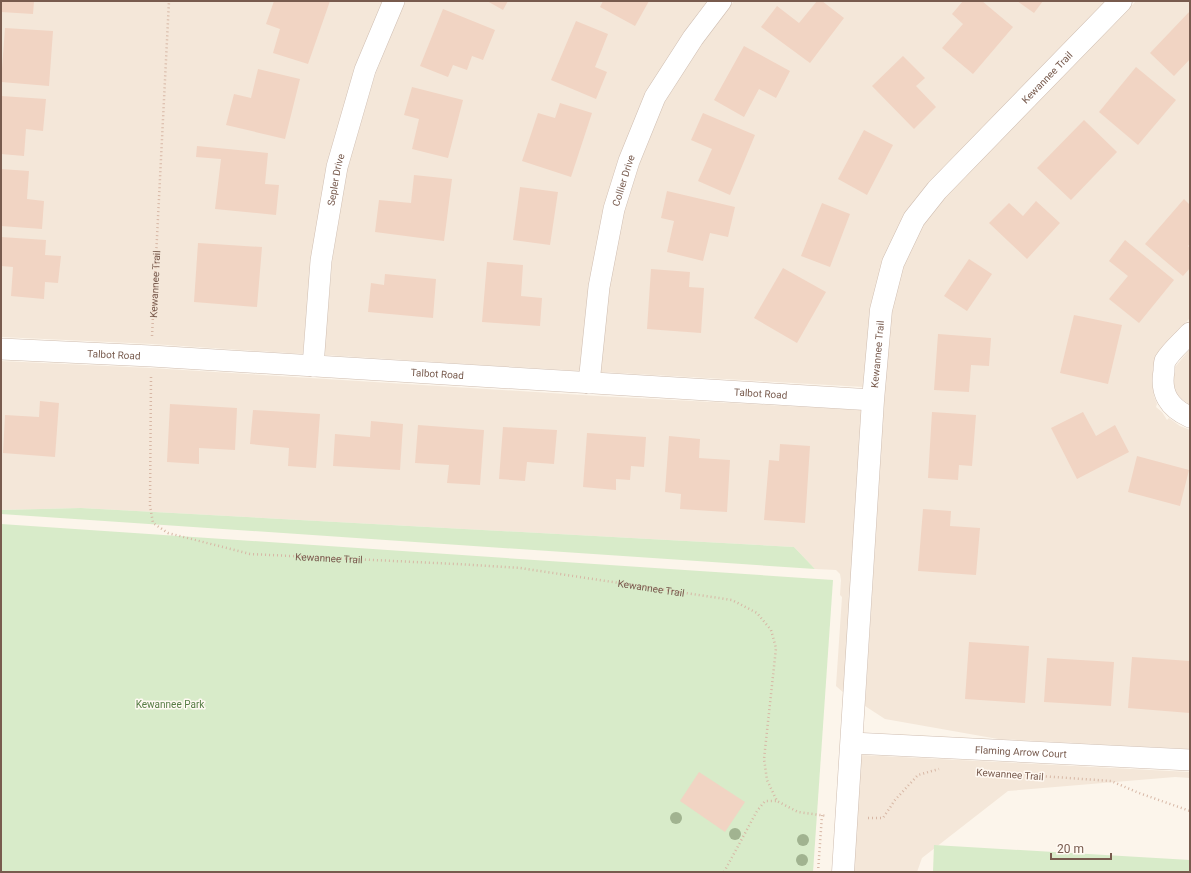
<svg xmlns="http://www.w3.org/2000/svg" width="1191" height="873" viewBox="0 0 1191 873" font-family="Roboto,sans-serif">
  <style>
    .residential { fill: #f4e7d9 }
    .green { fill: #d8ebc9 }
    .building { fill: #f1d4c3 }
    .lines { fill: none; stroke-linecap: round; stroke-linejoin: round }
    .minor-casing { stroke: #cfbdb0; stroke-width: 22 }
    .tertiary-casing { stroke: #cfbdb0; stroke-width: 23 }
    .path { stroke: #d7b7a5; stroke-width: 2.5; stroke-dasharray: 1 3; stroke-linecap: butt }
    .minor { stroke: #fff; stroke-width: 21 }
    .tertiary { stroke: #fff; stroke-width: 22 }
    .tree { fill: #a1b390 }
    .labels { text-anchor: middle; stroke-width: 3; stroke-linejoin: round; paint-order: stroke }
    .street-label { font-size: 10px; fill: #785b4e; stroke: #fff9f2 }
    .park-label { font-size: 10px; fill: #577d45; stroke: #fff9f2 }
  </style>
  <rect width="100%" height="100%" fill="#fcf5eb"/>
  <g class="residential">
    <polygon points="1,1 383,1 356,67 327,164 311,259 303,354 152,344 1,337"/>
    <polygon points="405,1 707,1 685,31 620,156 604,206 589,286 580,371 324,355 332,262 347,170 375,75"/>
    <polygon points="734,1 1106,1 930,181 906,211 864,387 600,372 609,289 624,212 639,165 664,103 701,45"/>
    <polygon points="1136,1 1190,1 1190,318 1166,343 1157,355 1155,360 1152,381 1154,396 1157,404 1156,407 1162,412 1167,420 1169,418 1180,426 1190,430 1190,749 998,739 885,719 865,706 884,400 891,312 902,267 922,226 944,198"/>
    <polygon points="1190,349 1190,405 1177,396 1174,390 1173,379 1175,367"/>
    <polygon points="1,361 151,368 598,396 862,410 845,694 836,686 842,597 840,595 841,580 840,574 836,570 815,569 794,547 81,508 1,510"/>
    <polygon points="861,755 1190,772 1190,778 1175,777 1008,791 922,858 917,872 853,872"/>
  </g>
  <g class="green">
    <polygon points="81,508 794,547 815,569 1,514 1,510"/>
    <polygon points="1,524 833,580 813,872 1,872"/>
    <polygon points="934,845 1190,860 1190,872 933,872"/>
  </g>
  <g class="building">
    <polygon points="2,1 34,1 33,14 1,12"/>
    <polygon points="274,1 330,1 308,64 273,53 280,29 266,24"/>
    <polygon points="487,1 508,1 503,10"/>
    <polygon points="603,1 649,1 635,26 600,7"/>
    <polygon points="817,1 822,1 844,18 810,63 761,27 777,6 799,23"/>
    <polygon points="963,1 982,1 1013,27 973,74 942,48 963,24 952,14"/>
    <polygon points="1017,1 1043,1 1034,13"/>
    <polygon points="443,9 495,30 483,60 472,56 467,70 453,65 448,77 420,66"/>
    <polygon points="1190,11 1190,59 1174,76 1150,53"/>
    <polygon points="576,21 608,34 595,67 607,72 596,99 551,80"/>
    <polygon points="5,28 53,31 49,86 1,82"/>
    <polygon points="744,46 790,71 776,98 759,89 744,117 714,100"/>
    <polygon points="903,56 925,78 916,86 936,107 914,129 872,86"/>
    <polygon points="1136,67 1176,100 1138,145 1099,112"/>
    <polygon points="258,69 300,79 285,139 226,125 234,94 251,98"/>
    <polygon points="412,87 463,100 448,158 412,149 419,119 404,115"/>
    <polygon points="1,96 46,99 43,131 26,129 24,156 1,154"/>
    <polygon points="560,103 592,113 571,177 522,161 538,113 555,118"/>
    <polygon points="703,113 755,135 730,195 698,181 712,149 691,140"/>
    <polygon points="1084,120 1117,152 1071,200 1037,168"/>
    <polygon points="864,130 893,145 867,195 838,179"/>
    <polygon points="197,146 268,153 265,184 279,185 276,215 215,209 221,159 196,157"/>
    <polygon points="1,169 29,171 27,199 44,201 42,229 1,226"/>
    <polygon points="414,175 452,179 444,241 375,232 379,200 411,203"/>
    <polygon points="520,187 558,192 550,245 513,240"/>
    <polygon points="667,191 735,207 728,237 710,233 703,261 667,252 674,221 661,218"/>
    <polygon points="1184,199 1190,205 1190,244 1188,246 1190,248 1190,268 1183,276 1145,244"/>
    <polygon points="1036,201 1060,223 1027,259 989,223 1009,203 1023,216"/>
    <polygon points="822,203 850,214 830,267 801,256"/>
    <polygon points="1,237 46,240 45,255 61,256 58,283 45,282 44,299 11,296 13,267 1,266"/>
    <polygon points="1125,240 1174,280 1139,323 1109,299 1128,276 1109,261"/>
    <polygon points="198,243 262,247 257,307 194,302"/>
    <polygon points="969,259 992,274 967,311 944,296"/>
    <polygon points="487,262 523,265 521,296 542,298 540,326 482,322"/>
    <polygon points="783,268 826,292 797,343 754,318"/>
    <polygon points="651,269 690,272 689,287 704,288 701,333 647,329"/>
    <polygon points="385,274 436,279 433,318 368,312 371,283 384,285"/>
    <polygon points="1074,315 1122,325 1108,384 1060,373"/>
    <polygon points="938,334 991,338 989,366 971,365 969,392 934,390"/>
    <polygon points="40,401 59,403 55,457 3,453 5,415 39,417"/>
    <polygon points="170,404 237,408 235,450 199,448 199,464 167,462"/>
    <polygon points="253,410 320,414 316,468 288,466 289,448 250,444"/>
    <polygon points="932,412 976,415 972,466 959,465 958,480 928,478"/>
    <polygon points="1083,412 1096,436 1115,425 1129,452 1077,479 1051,428"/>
    <polygon points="371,421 403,424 400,470 333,466 335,434 370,437"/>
    <polygon points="418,425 484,430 480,485 447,483 449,465 415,463"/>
    <polygon points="503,427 557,430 554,464 527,462 525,481 499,479"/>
    <polygon points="587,433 646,437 644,467 631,466 630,480 616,479 616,490 583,487"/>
    <polygon points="669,436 700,439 699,458 730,460 727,512 680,509 681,494 665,492"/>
    <polygon points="780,444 810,446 805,523 764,520 769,460 779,461"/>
    <polygon points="1137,456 1189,470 1180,506 1128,492"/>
    <polygon points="923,509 951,511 950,526 980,528 976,575 918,571"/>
    <polygon points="969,642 1029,646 1025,703 965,699"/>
    <polygon points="1132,657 1190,661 1190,713 1128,708"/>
    <polygon points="1047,658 1114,662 1111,706 1044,702"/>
    <polygon points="699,772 745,802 725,832 680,801"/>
  </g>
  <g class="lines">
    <defs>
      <g id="minor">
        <path d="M1190 333C1182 342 1171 351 1165 361 1164 364 1164 368 1164 371 1160 393 1169 408 1190 417"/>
        <path id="s3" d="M1 349 151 356 873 400"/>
        <path id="s4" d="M313 366 321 261 337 167 365 70 394 1"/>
        <path id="s5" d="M589 383 599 287 614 209 629 161 655 97 693 38 721 1"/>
        <path id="s6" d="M852 743 1190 760"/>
      </g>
      <g id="tertiary">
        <path id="s7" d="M843 872 873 400 881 310 893 263 914 219 937 190 1121 1"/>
      </g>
    </defs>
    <use href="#minor" class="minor-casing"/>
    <use href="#tertiary" class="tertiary-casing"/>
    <g class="path">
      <path id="s1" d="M152 336 169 1"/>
      <path id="s2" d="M151 377 150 506 153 523 168 533 250 554 456 564 520 568 732 600 757 613 771 630 776 648 764 759 767 780 777 801 798 812 827 816"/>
      <polyline points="998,773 1111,781 1139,793 1190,811"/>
      <polyline points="868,818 883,818 895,800 918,775 939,769"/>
      <polyline points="724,872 757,811 765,801 777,801"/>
      <polyline points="818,872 822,815"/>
    </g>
    <use href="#minor" class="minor"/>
    <use href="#tertiary" class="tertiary"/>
  </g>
  <g class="tree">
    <circle cx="676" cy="818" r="6"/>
    <circle cx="735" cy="834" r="6"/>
    <circle cx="803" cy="840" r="6"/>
    <circle cx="802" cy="860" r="6"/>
  </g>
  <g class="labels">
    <g class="street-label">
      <text dy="4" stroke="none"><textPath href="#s7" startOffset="855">Kewannee Trail</textPath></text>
      <text dy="4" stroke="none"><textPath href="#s4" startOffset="188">Sepler Drive</textPath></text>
      <text dy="4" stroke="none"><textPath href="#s5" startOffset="206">Collier Drive</textPath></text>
      <text dy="4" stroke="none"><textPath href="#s1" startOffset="52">Kewannee Trail</textPath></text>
      <text dy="4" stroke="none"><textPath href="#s3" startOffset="113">Talbot Road</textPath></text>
      <text dy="4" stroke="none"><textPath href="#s7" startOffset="519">Kewannee Trail</textPath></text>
      <text dy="4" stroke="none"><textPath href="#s3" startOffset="437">Talbot Road</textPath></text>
      <text dy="4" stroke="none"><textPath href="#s3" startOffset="761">Talbot Road</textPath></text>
      <text dy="4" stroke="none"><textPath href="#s2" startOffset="328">Kewannee Trail</textPath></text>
      <text dy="4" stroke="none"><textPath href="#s2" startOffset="652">Kewannee Trail</textPath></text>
      <text dy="4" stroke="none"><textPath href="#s6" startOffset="169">Flaming Arrow Court</textPath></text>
      <text transform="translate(1010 774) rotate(4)" y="4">Kewannee Trail</text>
    </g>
    <g class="park-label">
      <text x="170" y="708">Kewannee Park</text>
    </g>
  </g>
  <rect width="1191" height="873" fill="none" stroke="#785b4e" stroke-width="4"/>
  <path d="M1051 853v6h60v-6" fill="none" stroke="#785b4e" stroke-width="2"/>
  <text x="1057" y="853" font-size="12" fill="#785b4e" stroke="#fff9f2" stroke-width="3" paint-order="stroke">20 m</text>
</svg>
